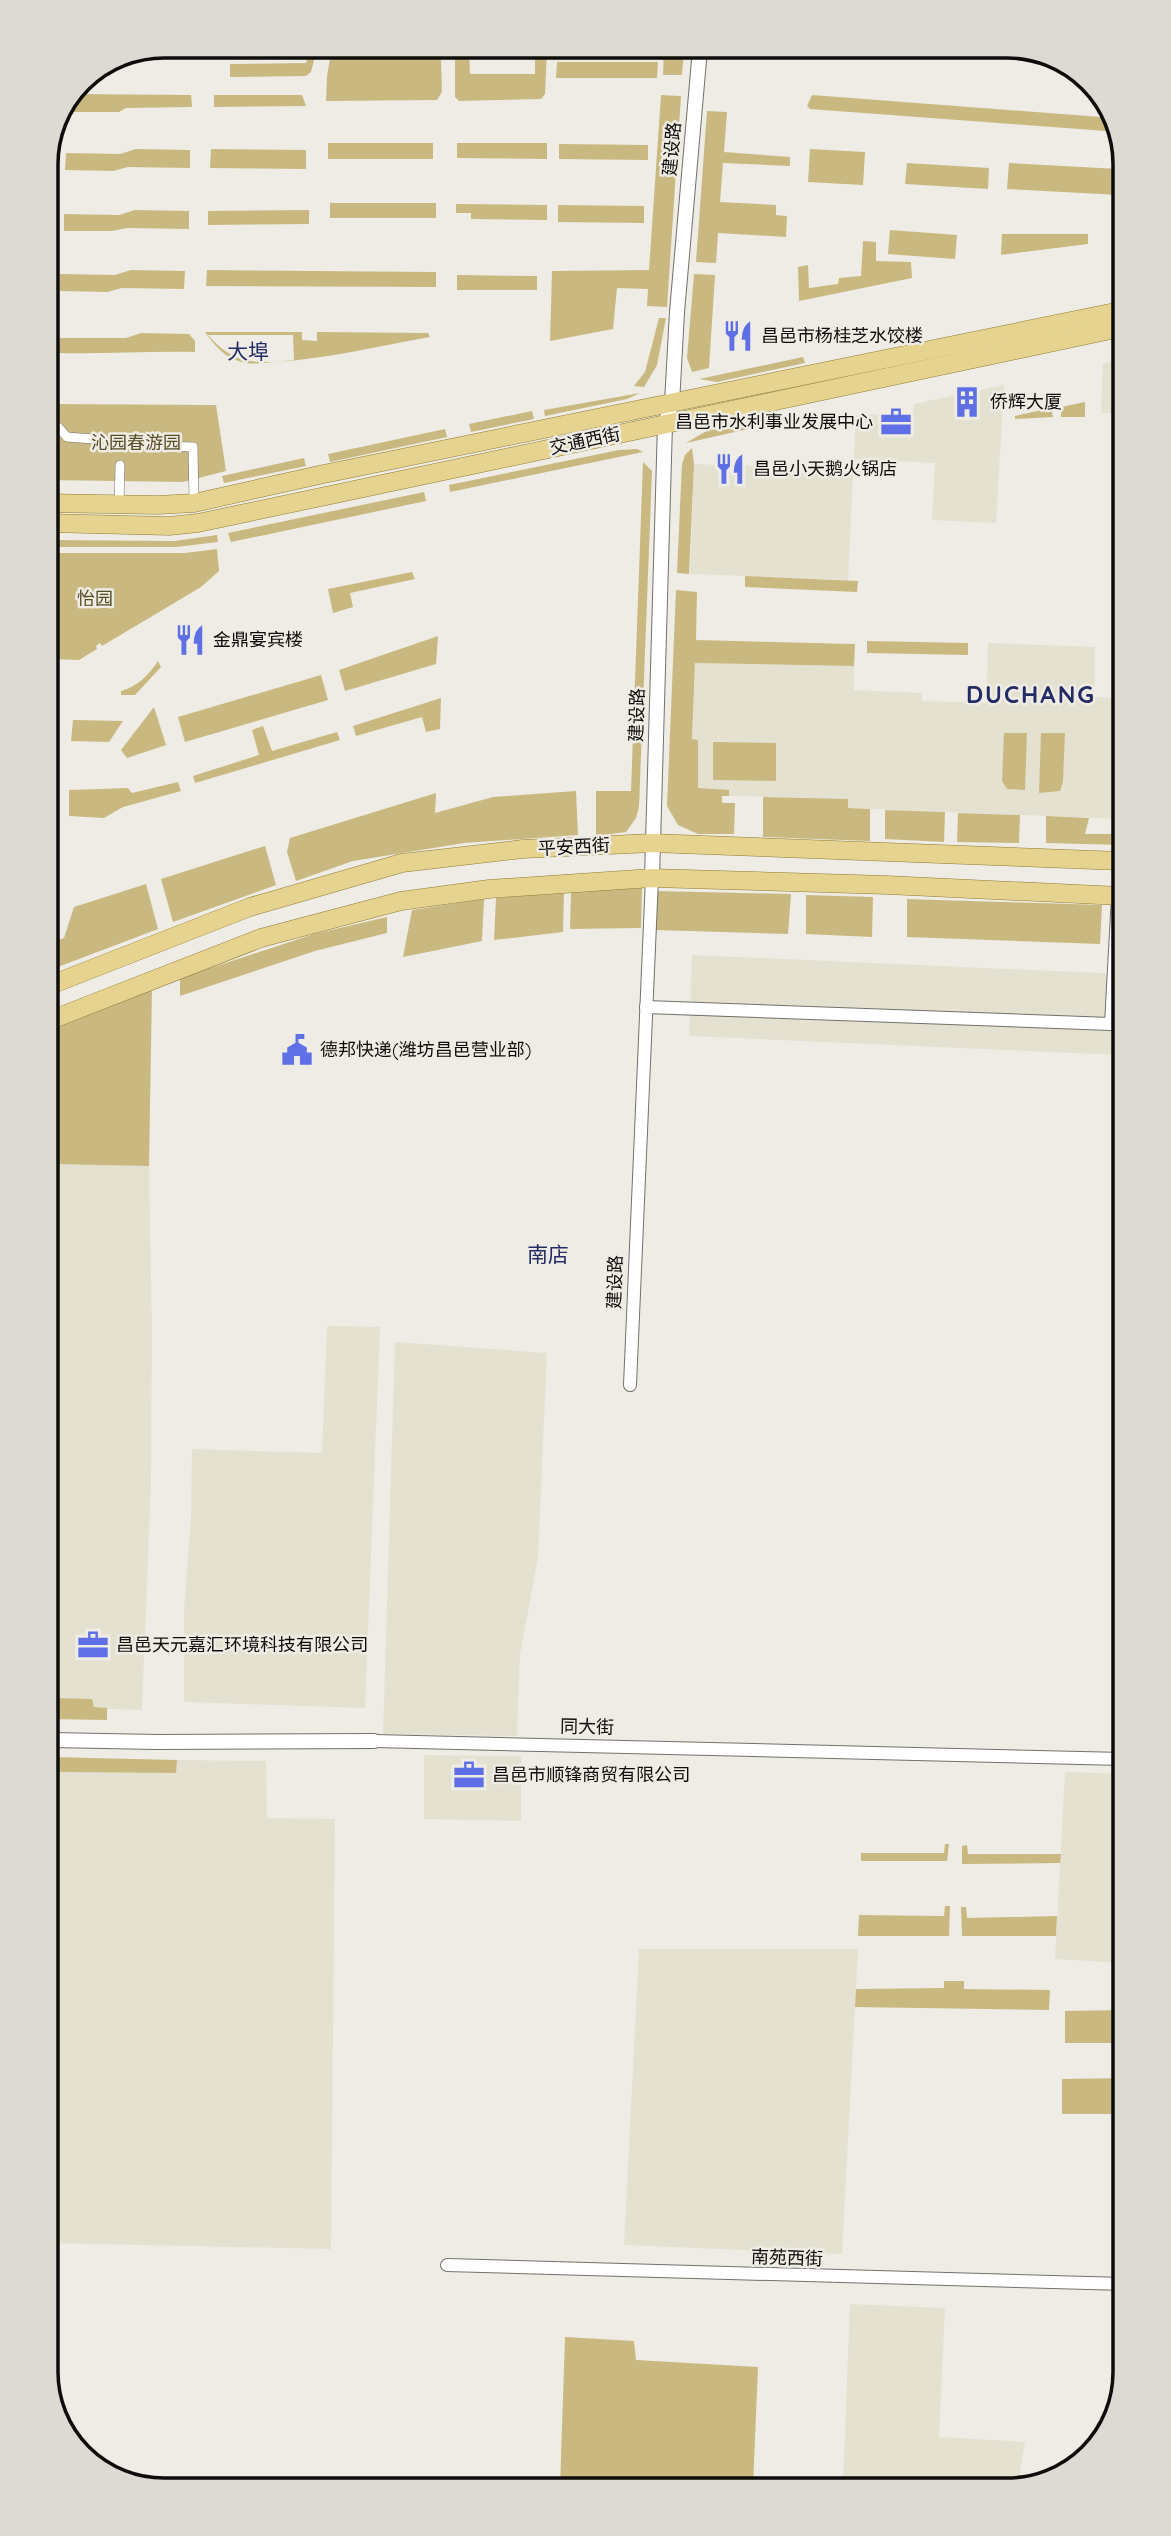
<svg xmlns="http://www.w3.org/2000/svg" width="1171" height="2536" viewBox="0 0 1171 2536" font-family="Quicksand,'Noto Sans SC',sans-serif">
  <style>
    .built { fill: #e5e1d1 }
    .green { fill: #c9b981; fill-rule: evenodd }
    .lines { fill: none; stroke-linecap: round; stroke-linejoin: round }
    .pedestrian-casing { stroke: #73716a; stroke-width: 10 }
    .minor-casing { stroke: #73716a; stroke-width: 14 }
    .tertiary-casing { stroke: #73716a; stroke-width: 16 }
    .primary-casing { stroke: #8f7b31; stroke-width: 19 }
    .pedestrian { stroke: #fff; stroke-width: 9 }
    .minor { stroke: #fff; stroke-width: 12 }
    .tertiary { stroke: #fff; stroke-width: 14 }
    .primary { stroke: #e6d390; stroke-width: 18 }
    .labels { text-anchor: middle; stroke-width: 5; stroke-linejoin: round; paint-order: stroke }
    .street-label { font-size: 18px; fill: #0e0d0b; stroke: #eeece4 }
    .poi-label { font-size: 18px; fill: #0e0d0b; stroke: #eeece4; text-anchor: start }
    .park-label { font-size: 18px; fill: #584c24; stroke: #eeece4 }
    .quarter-label { font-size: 21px; fill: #242c65; stroke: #eeece4 }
    .district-label { font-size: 24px; font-weight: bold; letter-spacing: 2px; fill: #242c65; stroke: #eeece4 }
    .rim { fill: none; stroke: #0e0d0b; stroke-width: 3.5 }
  </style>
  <rect width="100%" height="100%" fill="#eeece4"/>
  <g class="built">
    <polygon points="1120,360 1120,413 1101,413 1103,363"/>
    <polygon points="1004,385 996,523 932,520 935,463 854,459 856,415 913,414 914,404"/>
    <polygon points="694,464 786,467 786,472 853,475 848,580 690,574"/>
    <polygon points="988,643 1095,647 1094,697 1121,698 1121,819 848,808 848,799 691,795 695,663 854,666 854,690 922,693 922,701 986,703"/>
    <polygon points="692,955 1122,974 1118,1055 689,1036"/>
    <polygon points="48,1164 149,1166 152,1329 151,1482 142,1710 50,1707"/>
    <polygon points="327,1326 380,1327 365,1708 184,1702 184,1609 191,1518 192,1449 322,1453"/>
    <polygon points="395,1342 547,1353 538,1558 520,1654 517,1736 383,1734"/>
    <polygon points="424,1755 521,1756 521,1821 424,1819"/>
    <polygon points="177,1760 266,1761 267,1818 335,1819 331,2249 51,2243 50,1772 175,1773"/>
    <polygon points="1065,1772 1124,1774 1124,1963 1055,1959"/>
    <polygon points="639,1949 858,1949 842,2254 624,2245"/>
    <polygon points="850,2304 945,2308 939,2437 1025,2442 1018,2484 956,2485 878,2478 876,2485 843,2486"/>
  </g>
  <g class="green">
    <polygon points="664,49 684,49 682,75 663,75"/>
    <polygon points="535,50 547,50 545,94 541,99 459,101 455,97 455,51 469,51 470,74 535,74"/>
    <polygon points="433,51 434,59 441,59 442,92 437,100 326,101 327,76 331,52"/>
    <polygon points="316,52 311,72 306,76 230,77 230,64 306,63 309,53"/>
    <polygon points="557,62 658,62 657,78 556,78"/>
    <polygon points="74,94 191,95 192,107 126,108 119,112 73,112"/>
    <polygon points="214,95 302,95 306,106 214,107"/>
    <polygon points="661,95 681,96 667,307 647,306 648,289 617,288 613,329 550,341 552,271 649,270"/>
    <polygon points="812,95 1114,118 1119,125 1119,132 810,109 807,106"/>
    <polygon points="707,111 727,112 724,152 790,157 790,166 723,163 720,202 776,205 776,215 787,216 786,237 718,233 716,263 696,262"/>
    <rect x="328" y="143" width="105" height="16"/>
    <polygon points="457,143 547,143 547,159 457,158"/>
    <polygon points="559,144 648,145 648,160 559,159"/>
    <polygon points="136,149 190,150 190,168 128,167 113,171 65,170 66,153 120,154"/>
    <polygon points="211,149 306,150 306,169 210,168"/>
    <polygon points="810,149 865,152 863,185 808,182"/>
    <polygon points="907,163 989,168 988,189 905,184"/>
    <polygon points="1009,163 1119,169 1119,195 1007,189"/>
    <rect x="330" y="203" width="106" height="15"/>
    <polygon points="456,204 547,205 547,220 471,219 471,213 456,213"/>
    <polygon points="558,205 644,206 644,223 558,222"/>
    <polygon points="135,210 189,211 189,229 127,228 112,231 64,231 64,214 119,215"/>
    <polygon points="309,210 309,224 208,225 208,211"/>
    <polygon points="890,230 957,235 955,259 888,254"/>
    <polygon points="1002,234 1088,234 1088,244 1001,255"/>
    <polygon points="863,241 876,242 876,261 911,262 912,278 799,301 798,267 808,265 809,288 838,284 839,278 861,276"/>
    <polygon points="131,270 185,271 184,289 122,288 107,292 60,291 60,274 115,275"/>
    <polygon points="207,270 436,272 436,287 206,286"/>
    <polygon points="694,274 715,275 709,368 692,372 687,358"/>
    <polygon points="457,275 537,276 537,290 457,290"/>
    <polygon points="659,318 666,318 657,365 644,387 634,386 645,372"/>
    <path d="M205 332H302V340L317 341V332L428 333 430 337C379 346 327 359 274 362 264 363 252 365 242 362 225 358 214 345 205 332ZM208 335H293L294 360C258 364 233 365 208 335Z"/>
    <path d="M141 333 189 334 195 341V352C149 351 105 354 59 353L60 338H126Z"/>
    <polygon points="803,357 805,363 717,382 699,379"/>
    <polygon points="640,393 627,399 545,416 544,410"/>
    <polygon points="1085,402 1085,417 1061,417 1061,407"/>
    <polygon points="46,404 216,405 226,471 183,482 47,480"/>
    <polygon points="1051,408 1053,417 1015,419 1015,416"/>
    <polygon points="532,411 534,419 471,432 469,424"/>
    <polygon points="757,421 757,427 686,443 708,430"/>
    <polygon points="445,429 447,437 330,462 328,454"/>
    <polygon points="692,448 694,464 689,574 677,573 682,464 685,455"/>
    <polygon points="637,449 643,452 450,492 449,485 619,450"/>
    <polygon points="304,458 306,466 224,483 222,476"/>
    <polygon points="643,462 652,471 639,807 636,818 626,832 596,836 596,791 631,791"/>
    <polygon points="424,492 426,501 231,542 228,533"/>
    <polygon points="217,535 218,542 176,547 47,547 47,540 175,541"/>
    <polygon points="217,549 219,571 201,587 102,646 100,643 96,646 97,649 79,660 47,659 47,553 185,553"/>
    <polygon points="412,572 415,579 350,593 353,607 333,613 328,589"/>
    <polygon points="745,576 858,581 857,592 745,587"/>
    <polygon points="676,590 697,592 696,640 855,644 854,666 695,663 692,739 698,740 698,788 729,790 729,796 722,796 722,803 735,803 734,834 698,834 678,825 667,806"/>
    <polygon points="438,636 436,664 345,691 339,670"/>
    <polygon points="867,641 968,643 968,655 867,653"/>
    <path d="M158 661 161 667 135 695H121V691C138 686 148 676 158 661Z"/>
    <polygon points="321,675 328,700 185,742 178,717"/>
    <polygon points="441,698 440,729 426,732 422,717 356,736 353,726"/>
    <polygon points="154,707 166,745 127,758 121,750"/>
    <polygon points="73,720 123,721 109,742 71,741"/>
    <polygon points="263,726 272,751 337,732 340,740 195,783 193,776 259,755 252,730"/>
    <polygon points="1004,733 1027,733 1025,790 1007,789 1002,781"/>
    <polygon points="1041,733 1065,733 1063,782 1060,791 1039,793"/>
    <polygon points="713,742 776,743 776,781 713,780"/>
    <polygon points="178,782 181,791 123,807 104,818 69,816 69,790 128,788 132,793"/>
    <polygon points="576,791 578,835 464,843 353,861 296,881 287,852 290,838 436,793 435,813 493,797"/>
    <polygon points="763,797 848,799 848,808 870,809 870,841 763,837"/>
    <polygon points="885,810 945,812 944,842 885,839"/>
    <polygon points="958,813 1020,815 1019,843 957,842"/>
    <polygon points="1046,816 1089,818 1085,834 1121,834 1121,845 1046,843"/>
    <polygon points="265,846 276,885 173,922 161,879"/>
    <polygon points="146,884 158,929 58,967 48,968 48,943 64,938 74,907"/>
    <polygon points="642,888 641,928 570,929 571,891"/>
    <polygon points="656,891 791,894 788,934 655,930"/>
    <polygon points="564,892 563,932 494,940 496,898"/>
    <polygon points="806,895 873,897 872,937 806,934"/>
    <polygon points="484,899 482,941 403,957 412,910"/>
    <polygon points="907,899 1102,905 1100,944 907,937"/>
    <polygon points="387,917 387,933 315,951 180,996 180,978 314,934"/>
    <polygon points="152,986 149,1166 48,1164 48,1030"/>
    <polygon points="50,1698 92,1699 94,1707 107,1708 107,1720 50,1719"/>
    <polygon points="50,1757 177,1760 176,1773 50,1772"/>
    <polygon points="945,1844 949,1844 947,1861 861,1861 861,1853 944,1853"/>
    <polygon points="967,1845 968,1854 1061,1854 1060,1863 962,1864 962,1846"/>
    <polygon points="945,1906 950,1906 949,1936 858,1936 859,1915 944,1916"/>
    <polygon points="961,1907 966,1907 967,1918 1057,1916 1056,1936 962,1936"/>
    <polygon points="944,1981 964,1981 964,1989 1050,1990 1049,2010 855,2007 856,1989 944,1988"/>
    <polygon points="1124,2010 1125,2043 1065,2043 1065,2011"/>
    <polygon points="1125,2078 1125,2114 1062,2114 1062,2079"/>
    <polygon points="565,2337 634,2341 636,2360 758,2367 753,2486 560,2487"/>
  </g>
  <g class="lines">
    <defs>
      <g id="pedestrian">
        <polyline points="46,427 58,427 67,437 93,439"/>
        <polyline points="145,441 166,441 166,446 193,447 194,503"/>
        <polyline points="119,505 120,465"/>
      </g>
      <g id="minor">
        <polyline points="646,1007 1111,1024 1118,896"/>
        <polyline points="630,1385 652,878"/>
        <polyline points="374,1741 1124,1759"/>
        <polyline points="447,2265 1125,2284"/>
      </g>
      <g id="tertiary">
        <polyline points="652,878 665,424 672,403 677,312 700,49"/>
        <polyline points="50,1740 158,1742 374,1741"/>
      </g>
      <g id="primary">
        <polyline points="47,503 158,505 194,503 319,475 1120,311"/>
        <polyline points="47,523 169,526 198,523 1120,328"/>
        <polyline points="48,986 250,907 402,863 523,849 652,843 1121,861"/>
        <polyline points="48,1021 261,938 401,901 489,889 652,878 887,885 1121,896"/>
      </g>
    </defs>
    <use href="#pedestrian" class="pedestrian-casing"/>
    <use href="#minor" class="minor-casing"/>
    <use href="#tertiary" class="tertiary-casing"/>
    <use href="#primary" class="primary-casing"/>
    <use href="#pedestrian" class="pedestrian"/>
    <use href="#minor" class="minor"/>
    <use href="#tertiary" class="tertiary"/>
    <use href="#primary" class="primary"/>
  </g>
  <defs>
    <symbol id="restaurant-bare" viewBox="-9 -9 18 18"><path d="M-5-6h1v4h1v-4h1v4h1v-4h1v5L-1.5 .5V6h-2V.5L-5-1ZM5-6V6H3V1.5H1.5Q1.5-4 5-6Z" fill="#5f70e7" stroke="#eeece4" stroke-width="2.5" paint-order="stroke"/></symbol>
    <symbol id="building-bare" viewBox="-9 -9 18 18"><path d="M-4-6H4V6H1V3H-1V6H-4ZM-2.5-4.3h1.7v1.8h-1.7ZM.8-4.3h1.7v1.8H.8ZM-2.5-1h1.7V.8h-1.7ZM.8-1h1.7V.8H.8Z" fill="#5f70e7" stroke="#eeece4" stroke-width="2.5" paint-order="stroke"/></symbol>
    <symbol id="office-bare" viewBox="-9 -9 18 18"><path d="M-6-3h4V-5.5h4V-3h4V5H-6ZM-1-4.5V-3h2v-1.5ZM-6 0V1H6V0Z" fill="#5f70e7" stroke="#eeece4" stroke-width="2.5" paint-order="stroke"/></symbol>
    <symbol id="civic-bare" viewBox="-9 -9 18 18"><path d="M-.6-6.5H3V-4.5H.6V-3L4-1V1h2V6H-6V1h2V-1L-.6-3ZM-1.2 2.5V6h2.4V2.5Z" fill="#5f70e7" stroke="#eeece4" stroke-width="2.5" paint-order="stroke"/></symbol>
  </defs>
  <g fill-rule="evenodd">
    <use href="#restaurant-bare" x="716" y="314" width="44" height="44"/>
    <use href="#building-bare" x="945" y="380" width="44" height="44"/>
    <use href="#office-bare" x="874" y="400" width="44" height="44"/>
    <use href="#restaurant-bare" x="708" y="447" width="44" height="44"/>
    <use href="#restaurant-bare" x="168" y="618" width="44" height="44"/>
    <use href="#civic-bare" x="275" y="1028" width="44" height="44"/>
    <use href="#office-bare" x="71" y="1623" width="44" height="44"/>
    <use href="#office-bare" x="447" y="1753" width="44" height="44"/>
  </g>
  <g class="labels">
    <g class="street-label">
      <text transform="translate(672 149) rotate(-85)" y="6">建设路</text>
      <text transform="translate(585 441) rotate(-12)" y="6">交通西街</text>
      <text transform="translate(637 715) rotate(-88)" y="6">建设路</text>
      <text transform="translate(574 847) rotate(-3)" y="6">平安西街</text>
      <text transform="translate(615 1282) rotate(-88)" y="6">建设路</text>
      <text transform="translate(587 1727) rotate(1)" y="6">同大街</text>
      <text transform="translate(787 2258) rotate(2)" y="6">南苑西街</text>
    </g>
    <g class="poi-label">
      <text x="761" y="342">昌邑市杨桂芝水饺楼</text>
      <text x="990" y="408">侨辉大厦</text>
      <text x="873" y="428" text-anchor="end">昌邑市水利事业发展中心</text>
      <text x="753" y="475">昌邑小天鹅火锅店</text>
      <text x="213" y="646">金鼎宴宾楼</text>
      <text x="320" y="1056">德邦快递(潍坊昌邑营业部)</text>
      <text x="116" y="1651">昌邑天元嘉汇环境科技有限公司</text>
      <text x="492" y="1781">昌邑市顺锋商贸有限公司</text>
    </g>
    <g class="park-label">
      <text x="136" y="449">沁园春游园</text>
      <text x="95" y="605">怡园</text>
    </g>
    <g class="quarter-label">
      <text x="248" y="359">大埠</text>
      <text x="548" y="1262">南店</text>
    </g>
    <g class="district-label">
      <text x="1031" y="703">DUCHANG</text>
    </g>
  </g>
  <path d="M0 0H1171V2536H0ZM164 58H1007A106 106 0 0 1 1113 164V2372A106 106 0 0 1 1007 2478H164A106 106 0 0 1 58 2372V164A106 106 0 0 1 164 58Z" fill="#dcdad3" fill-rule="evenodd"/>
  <path class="rim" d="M164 58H1007A106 106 0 0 1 1113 164V2372A106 106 0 0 1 1007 2478H164A106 106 0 0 1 58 2372V164A106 106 0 0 1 164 58Z"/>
</svg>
